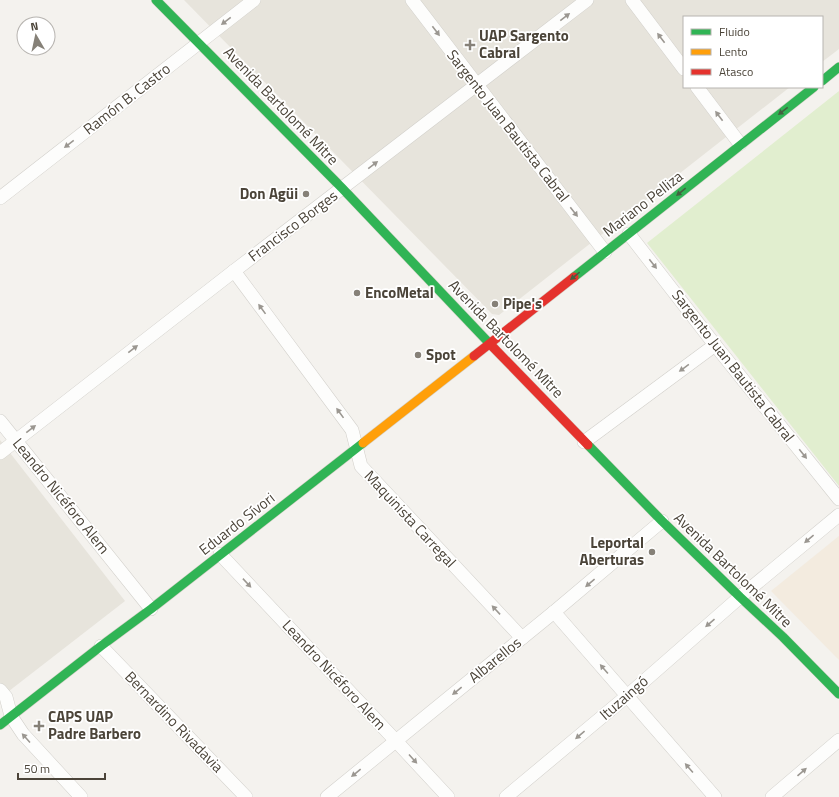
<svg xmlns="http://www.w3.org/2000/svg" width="839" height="797" viewBox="0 0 839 797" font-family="'Titillium Web',sans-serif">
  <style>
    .residential { fill: #e7e4dc }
    .commercial { fill: #f3ebdf }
    .garden { fill: #e1eecf }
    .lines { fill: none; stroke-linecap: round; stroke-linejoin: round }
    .street-casing { stroke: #d2d0cb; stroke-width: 14 }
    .fast-casing { stroke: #d3cfc5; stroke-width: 10 }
    .slow-casing { stroke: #d3cfc5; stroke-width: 10 }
    .jam-casing { stroke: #d3cfc5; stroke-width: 10 }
    .street { stroke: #fdfdfc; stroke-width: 13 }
    .fast { stroke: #30b455; stroke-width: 9 }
    .slow { stroke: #ff9f0a; stroke-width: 9 }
    .jam { stroke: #e5322d; stroke-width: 9 }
    .oneway { fill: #9b9791 }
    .oneway2 { fill: #446040 }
    .poi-dot { fill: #868178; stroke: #fff; stroke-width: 1.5 }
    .labels { text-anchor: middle; stroke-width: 3.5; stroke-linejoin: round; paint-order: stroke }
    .poi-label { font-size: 15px; font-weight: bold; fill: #4b4439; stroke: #fff; text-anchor: start }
    .street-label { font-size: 15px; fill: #4b4439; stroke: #fff }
  </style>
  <rect width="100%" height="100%" fill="#f4f2ee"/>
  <g class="residential">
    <polygon points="184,0 839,0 839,49 822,62 822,17 684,17 684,87 790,87 499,315 492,314"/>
    <polygon points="0,440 125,601 0,698"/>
  </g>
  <polygon class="commercial" points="839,536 839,660 771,591"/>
  <polygon class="garden" points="839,91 839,486 647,243"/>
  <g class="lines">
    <defs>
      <g id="street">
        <polyline points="412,0 605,252"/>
        <polyline points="632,0 684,69"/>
        <polyline points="697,87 740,144"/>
        <polyline points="0,198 254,0"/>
        <polyline points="629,234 715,345 839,499"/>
        <polyline points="234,271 352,430 361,466 522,638"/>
        <polyline points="0,421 151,609"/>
        <polyline points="584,442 715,345"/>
        <polyline points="0,453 234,271 587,0"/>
        <polyline points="220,554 396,741 448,797"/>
        <polyline points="554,612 715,797"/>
        <polyline points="101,646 246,797"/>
        <polyline points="0,690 6,697 11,716 23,734 81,797"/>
        <polyline points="327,797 554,612 662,521"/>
        <polyline points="506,797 627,696 740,597 839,515"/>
        <polyline points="772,797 839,740"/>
      </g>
      <g id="fast">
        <polyline points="156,0 342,188 490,344"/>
        <polyline points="822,81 839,67"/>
        <polyline points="574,277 814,87"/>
        <polyline points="588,445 662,521 740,597 783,637 839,694"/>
        <polyline points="0,725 101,646 151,609 363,443"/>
      </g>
      <polyline id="slow" points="363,443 474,356"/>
      <g id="jam">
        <polyline points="490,344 588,445"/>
        <polyline points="474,356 574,277"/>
      </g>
    </defs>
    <use href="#street" class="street-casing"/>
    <use href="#fast" class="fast-casing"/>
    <use href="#slow" class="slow-casing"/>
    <use href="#jam" class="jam-casing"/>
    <use href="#street" class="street"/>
    <use href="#fast" class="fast"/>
    <use href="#slow" class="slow"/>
    <use href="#jam" class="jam"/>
  </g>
  <defs><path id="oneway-solid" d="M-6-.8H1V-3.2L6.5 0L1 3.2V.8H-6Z"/></defs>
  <g class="oneway">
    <use href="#oneway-solid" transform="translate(565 17) rotate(-38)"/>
    <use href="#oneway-solid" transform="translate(226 21) rotate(142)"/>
    <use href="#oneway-solid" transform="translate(436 31) rotate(53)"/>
    <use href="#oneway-solid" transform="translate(661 38) rotate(-127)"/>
    <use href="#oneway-solid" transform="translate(719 116) rotate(-127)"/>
    <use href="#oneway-solid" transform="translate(69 144) rotate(142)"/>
    <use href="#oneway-solid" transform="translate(373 165) rotate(-37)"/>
    <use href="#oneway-solid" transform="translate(574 212) rotate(52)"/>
    <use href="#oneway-solid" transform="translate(653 264) rotate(52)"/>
    <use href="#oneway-solid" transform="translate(262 309) rotate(-126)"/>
    <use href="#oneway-solid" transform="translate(133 349) rotate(-38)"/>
    <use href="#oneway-solid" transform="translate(684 368) rotate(144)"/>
    <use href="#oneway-solid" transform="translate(340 413) rotate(-126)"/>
    <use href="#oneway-solid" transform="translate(31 429) rotate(-38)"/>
    <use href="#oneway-solid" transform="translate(803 454) rotate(51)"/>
    <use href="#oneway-solid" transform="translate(809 539) rotate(140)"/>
    <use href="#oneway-solid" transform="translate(247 583) rotate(47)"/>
    <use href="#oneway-solid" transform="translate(590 583) rotate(140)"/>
    <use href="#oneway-solid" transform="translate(496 610) rotate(-133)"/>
    <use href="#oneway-solid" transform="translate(710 623) rotate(139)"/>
    <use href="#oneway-solid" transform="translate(604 669) rotate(-131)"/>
    <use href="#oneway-solid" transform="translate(457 691) rotate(141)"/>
    <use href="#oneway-solid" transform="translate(580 735) rotate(140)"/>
    <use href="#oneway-solid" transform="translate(26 738) rotate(-132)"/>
    <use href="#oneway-solid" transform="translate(413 759) rotate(48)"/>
    <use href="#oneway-solid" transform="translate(689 768) rotate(-131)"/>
    <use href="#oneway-solid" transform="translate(802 772) rotate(-41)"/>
    <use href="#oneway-solid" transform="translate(356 773) rotate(141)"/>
  </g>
  <g class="oneway2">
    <use href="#oneway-solid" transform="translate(783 111) rotate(142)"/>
    <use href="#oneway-solid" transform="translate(681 192) rotate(141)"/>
    <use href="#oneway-solid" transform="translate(575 276) rotate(141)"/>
  </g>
  <g class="poi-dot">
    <path d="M468 39h4v4h4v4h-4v4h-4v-4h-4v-4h4z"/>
    <circle cx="306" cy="194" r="4"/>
    <circle cx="357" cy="293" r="4"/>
    <circle cx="495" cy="304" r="4"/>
    <circle cx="418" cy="355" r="4"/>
    <circle cx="652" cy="552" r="4"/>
    <path d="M37 720h4v4h4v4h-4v4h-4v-4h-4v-4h4z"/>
  </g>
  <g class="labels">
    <g class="poi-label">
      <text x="479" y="41">UAP Sargento<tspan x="479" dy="17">Cabral</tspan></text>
      <text x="298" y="199" text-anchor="end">Don Agüi</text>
      <text x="365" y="298">EncoMetal</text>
      <text x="503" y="309">Pipe's</text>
      <text x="426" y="360">Spot</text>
      <text x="644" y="548" text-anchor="end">Leportal<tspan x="644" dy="17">Aberturas</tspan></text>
      <text x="48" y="722">CAPS UAP<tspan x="48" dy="17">Padre Barbero</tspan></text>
    </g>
    <g class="street-label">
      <text transform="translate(127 99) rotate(-38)" y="5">Ramón B. Castro</text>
      <text transform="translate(281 106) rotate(46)" y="5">Avenida Bartolomé Mitre</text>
      <text transform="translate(508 126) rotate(52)" y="5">Sargento Juan Bautista Cabral</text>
      <text transform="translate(643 204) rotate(-38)" y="5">Mariano Pelliza</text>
      <text transform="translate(293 226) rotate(-37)" y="5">Francisco Borges</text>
      <text transform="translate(506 339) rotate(46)" y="5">Avenida Bartolomé Mitre</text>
      <text transform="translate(733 366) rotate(52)" y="5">Sargento Juan Bautista Cabral</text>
      <text transform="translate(61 496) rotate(51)" y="5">Leandro Nicéforo Alem</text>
      <text transform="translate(410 519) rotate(47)" y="5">Maquinista Carregal</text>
      <text transform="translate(237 524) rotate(-38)" y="5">Eduardo Sívori</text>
      <text transform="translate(733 570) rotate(44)" y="5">Avenida Bartolomé Mitre</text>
      <text transform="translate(495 660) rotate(-39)" y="5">Albarellos</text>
      <text transform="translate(334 675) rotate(47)" y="5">Leandro Nicéforo Alem</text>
      <text transform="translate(624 698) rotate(-41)" y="5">Ituzaingó</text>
      <text transform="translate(174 722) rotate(46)" y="5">Bernardino Rivadavia</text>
    </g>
  </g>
  <rect x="683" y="16" width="140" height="72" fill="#ffffff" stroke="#b7b4b0"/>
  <rect x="691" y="29" width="20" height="6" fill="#30b455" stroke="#b7b4b0"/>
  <text x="719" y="36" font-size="12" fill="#4b4439">Fluido</text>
  <rect x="691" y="49" width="20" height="6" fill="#ff9f0a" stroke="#b7b4b0"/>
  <text x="719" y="56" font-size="12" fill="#4b4439">Lento</text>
  <rect x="691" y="69" width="20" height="6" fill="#e5322d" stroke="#b7b4b0"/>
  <text x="719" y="76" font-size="12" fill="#4b4439">Atasco</text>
  <g transform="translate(36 36) rotate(351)"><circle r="19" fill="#ffffff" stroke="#b7b4b0"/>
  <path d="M0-3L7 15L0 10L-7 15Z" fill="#868178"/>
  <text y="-6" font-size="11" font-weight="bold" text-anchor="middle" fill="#4b4439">N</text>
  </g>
  <path d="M18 773v6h87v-6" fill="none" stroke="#4b4439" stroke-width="2"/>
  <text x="24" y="773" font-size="12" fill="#4b4439" stroke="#ffffff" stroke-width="3" paint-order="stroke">50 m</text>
</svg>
